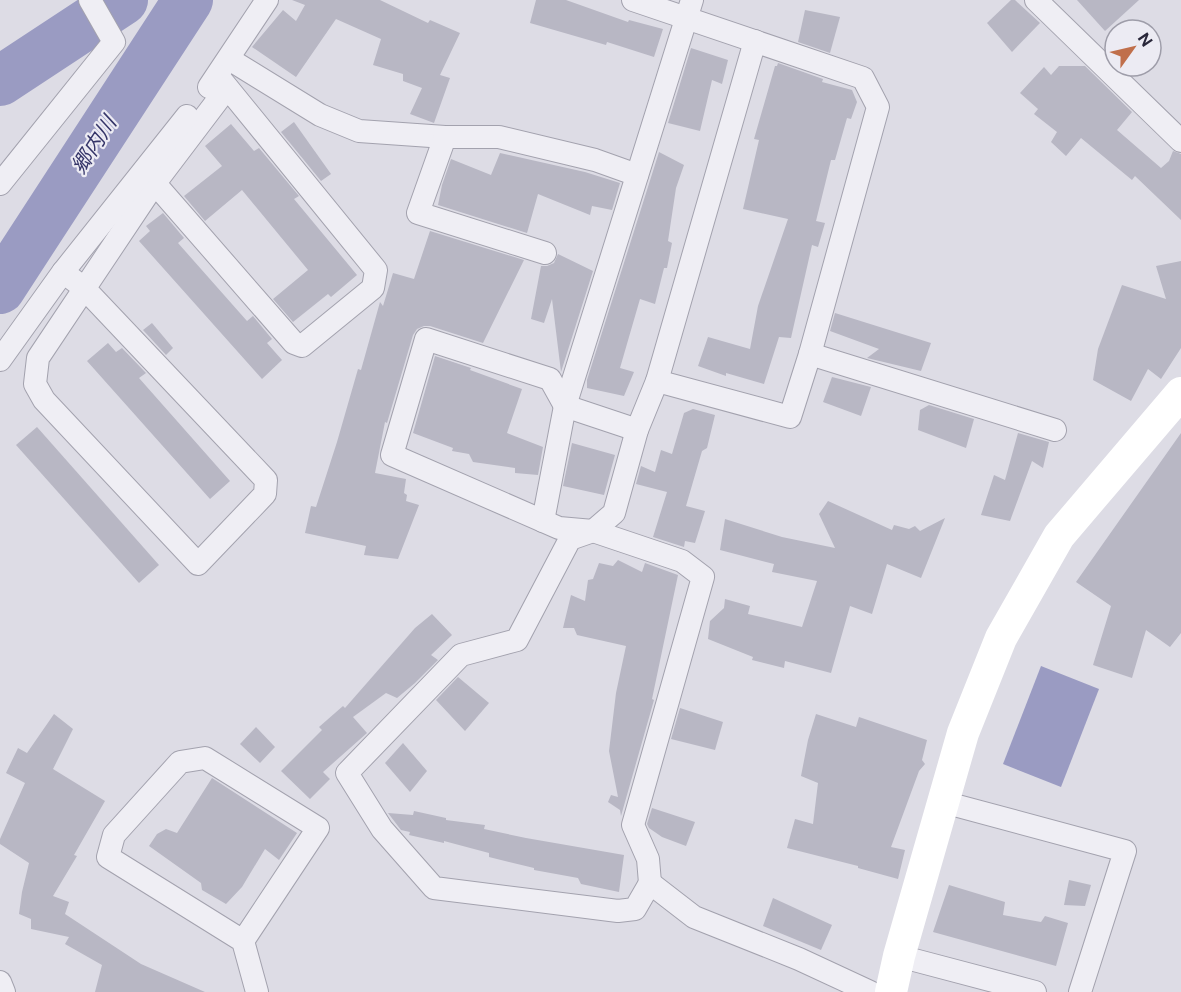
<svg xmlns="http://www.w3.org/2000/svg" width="1181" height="992" viewBox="0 0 1181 992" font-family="'Public Sans','Noto Sans JP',sans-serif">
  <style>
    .water { fill: #9a9bc2 }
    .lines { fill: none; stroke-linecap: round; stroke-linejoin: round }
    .river { stroke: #9a9bc2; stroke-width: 50 }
    .building { fill: #b8b7c4 }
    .street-casing { stroke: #a3a2ae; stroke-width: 24 }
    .street { stroke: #efeef4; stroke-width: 22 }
    .secondary { stroke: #fff; stroke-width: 32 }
    .labels { text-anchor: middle; stroke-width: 4.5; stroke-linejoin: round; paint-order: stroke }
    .water-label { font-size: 21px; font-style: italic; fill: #363669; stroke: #ecebf3 }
  </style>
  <rect width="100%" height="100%" fill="#dddce5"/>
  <polygon class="water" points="1041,666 1099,689 1061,787 1003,764"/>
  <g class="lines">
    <g class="river">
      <polyline points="0,81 123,0"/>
      <polyline points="0,289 188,0"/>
    </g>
  </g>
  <g class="building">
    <polygon points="292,0 380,0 428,23 430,20 460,33 440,75 450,78 434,123 410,114 422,88 403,81 403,74 373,65 381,39 336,19 296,77 252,47 283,10 296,21 305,5"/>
    <polygon points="536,0 566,0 628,22 629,20 663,29 654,57 607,42 606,45 530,23"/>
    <polygon points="1011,0 1015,0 1040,23 1012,52 987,23"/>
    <polygon points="1077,0 1139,0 1105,31"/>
    <polygon points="805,10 840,17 830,53 798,42"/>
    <polygon points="691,48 728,60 722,84 712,80 700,131 668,123"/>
    <polygon points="778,63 823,79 822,82 852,90 857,102 851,119 847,118 835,160 831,160 816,221 825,223 818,247 812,245 791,338 779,337 764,384 726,373 726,376 698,366 708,337 750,349 758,306 788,219 743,209 759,140 754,139 775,66 777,66"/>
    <polygon points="1059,66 1085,66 1132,112 1117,130 1161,168 1169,161 1173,151 1181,154 1181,220 1135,176 1132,180 1081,138 1066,156 1051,142 1057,132 1034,114 1038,109 1020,93 1044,67 1051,75"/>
    <polygon points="294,122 331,174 321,181 281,132"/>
    <polygon points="231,124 254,151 259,148 299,196 294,199 357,275 331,297 328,294 293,322 273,299 308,270 242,190 205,221 184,196 222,166 205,146"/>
    <polygon points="659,152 684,165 676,188 668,241 672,243 667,268 664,268 655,304 640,299 620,368 634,372 624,396 587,388 587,380"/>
    <polygon points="500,153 585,172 620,183 612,210 592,206 590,215 538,194 527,233 438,205 442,185 451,159 491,175"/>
    <polygon points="163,213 184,238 178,243 247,321 253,316 272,339 267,343 282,360 262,379 139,241 150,231 146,226"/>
    <polygon points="430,231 524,260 483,343 430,326 424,326 417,329 413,335 387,423 385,422 375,473 406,479 404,493 407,495 406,501 419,505 398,559 364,555 366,546 305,533 311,506 316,507 337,442 358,369 361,370 380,302 383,306 393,273 414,279"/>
    <polygon points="558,254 593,271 561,372 552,299 544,323 531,319 541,266 547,266 554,263"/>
    <polygon points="1181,261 1181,348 1161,379 1148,369 1131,401 1093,380 1098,349 1122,285 1166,299 1156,266"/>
    <polygon points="835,313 931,343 921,371 867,358 879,349 830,331"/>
    <polygon points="152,323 173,348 166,355 143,330"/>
    <polygon points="108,343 116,352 122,348 146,373 139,378 230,481 210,499 87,361"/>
    <polygon points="435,356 471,368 470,370 522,389 507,433 543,447 538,475 515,473 515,468 473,462 469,454 452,451 453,448 413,433"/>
    <polygon points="832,377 871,387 861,416 823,402"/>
    <polygon points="929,405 974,419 966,448 918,430 920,410"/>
    <polygon points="693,409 715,415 707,448 702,451 686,506 705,511 695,543 685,541 684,547 653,537 667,492 636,484 641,466 655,472 661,450 672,454 684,413"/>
    <polygon points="37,427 159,565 139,583 16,445"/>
    <polygon points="1018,433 1049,442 1043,468 1032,461 1010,521 981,515 994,475 1005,480"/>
    <polygon points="1181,433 1181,633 1170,647 1146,630 1132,678 1093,665 1111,606 1076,582"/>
    <polygon points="572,443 615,455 604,495 563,486"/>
    <polygon points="828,501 892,530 894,525 909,529 915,526 920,531 945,518 921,578 887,564 872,614 850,606 831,673 785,661 784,668 752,660 753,657 708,639 710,621 724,608 725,599 750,606 748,614 802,627 817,581 772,572 774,564 720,550 725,519 782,537 835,548 819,514"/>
    <polygon points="618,560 642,572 645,563 678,575 652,699 654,700 621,816 620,810 608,802 611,795 618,797 609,751 616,693 626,646 577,635 574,628 563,628 571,595 585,601 588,580 593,579 599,563 613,566"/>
    <polygon points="432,614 452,635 431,655 438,660 415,683 397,698 386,693 353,717 367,733 323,772 330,779 310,799 281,771 322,730 319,727 343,706 345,708 415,628"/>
    <polygon points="458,677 489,703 465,731 436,700"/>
    <polygon points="680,708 723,722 715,750 671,739"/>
    <polygon points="54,714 73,729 53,769 105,801 74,855 77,856 53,896 69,902 65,914 141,964 205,992 95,992 102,965 65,944 69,937 31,929 31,919 19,914 22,892 29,863 0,844 0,839 25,783 6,773 18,748 27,753"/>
    <polygon points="816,714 856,727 859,717 927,740 922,760 925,764 919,771 891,847 905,850 898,879 858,868 858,866 787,848 795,819 813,824 818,783 801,776 808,740"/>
    <polygon points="256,727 275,747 260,763 240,744"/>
    <polygon points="403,743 427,771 410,792 385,763"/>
    <polygon points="212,778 297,833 279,860 265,849 242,887 226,904 202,890 201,883 149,846 157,834 166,829 177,833"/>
    <polygon points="652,808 695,822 686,846 662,837 649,828 647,824"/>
    <polygon points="414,811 446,818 446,820 485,825 484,829 526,838 624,855 619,892 581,884 578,878 534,870 534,868 489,857 489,853 444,841 444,843 409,835 410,832 401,830 388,813 413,815"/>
    <polygon points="1069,880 1091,885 1085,906 1064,905"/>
    <polygon points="949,885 1005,902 1003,915 1041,922 1045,916 1068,923 1056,966 933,932"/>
    <polygon points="773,898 832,925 821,950 763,926"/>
  </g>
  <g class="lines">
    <defs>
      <g id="street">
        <polyline points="633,0 863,78 878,107 810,354 790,417 657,381"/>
        <polyline points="1036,0 1181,141"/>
        <polyline points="755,41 657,381 637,430 614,513 593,531 570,539 517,640 461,655 347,773 382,829 434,888 618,911 635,909 650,883 694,917 799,959 870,992"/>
        <polyline points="229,59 320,115 359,131 445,137 499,137 595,160 637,175"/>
        <polyline points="209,87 267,0"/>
        <polyline points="445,137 418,213 545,253"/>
        <polyline points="144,171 294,343 302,346 373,288 376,270 218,76"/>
        <polyline points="0,184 114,42 90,0"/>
        <polyline points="63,272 84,288 266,480 265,494 198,564 44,400 35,384 38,358 155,183 227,88"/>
        <polyline points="810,354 1055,430"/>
        <polyline points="0,360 63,272 187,116"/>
        <polyline points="637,430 565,406 550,379 426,339 392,455 559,528 593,531 682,561 703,577 633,825 648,859 650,883"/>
        <polyline points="543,521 565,406 692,0"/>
        <polyline points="943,802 1125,851 1080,992"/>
        <polyline points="243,941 318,828 205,758 180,762 114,835 108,857 243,941 257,992"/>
        <polyline points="899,956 1035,992"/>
        <polyline points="0,982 4,992"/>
      </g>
    </defs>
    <use href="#street" class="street-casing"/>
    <use href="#street" class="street"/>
    <polyline class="secondary" points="891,992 899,956 963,733 1001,638 1059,536 1181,393"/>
  </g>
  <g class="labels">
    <g class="water-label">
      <text transform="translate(94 145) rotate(-57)" y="7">郷内川</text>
    </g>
  </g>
  <g transform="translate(1133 48) rotate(56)"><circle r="28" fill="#ecebf3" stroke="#9e9da9" stroke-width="1.5"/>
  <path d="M0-4.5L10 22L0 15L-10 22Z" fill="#c06f4b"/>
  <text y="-9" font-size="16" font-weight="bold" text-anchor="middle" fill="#29273a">N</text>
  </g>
</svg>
